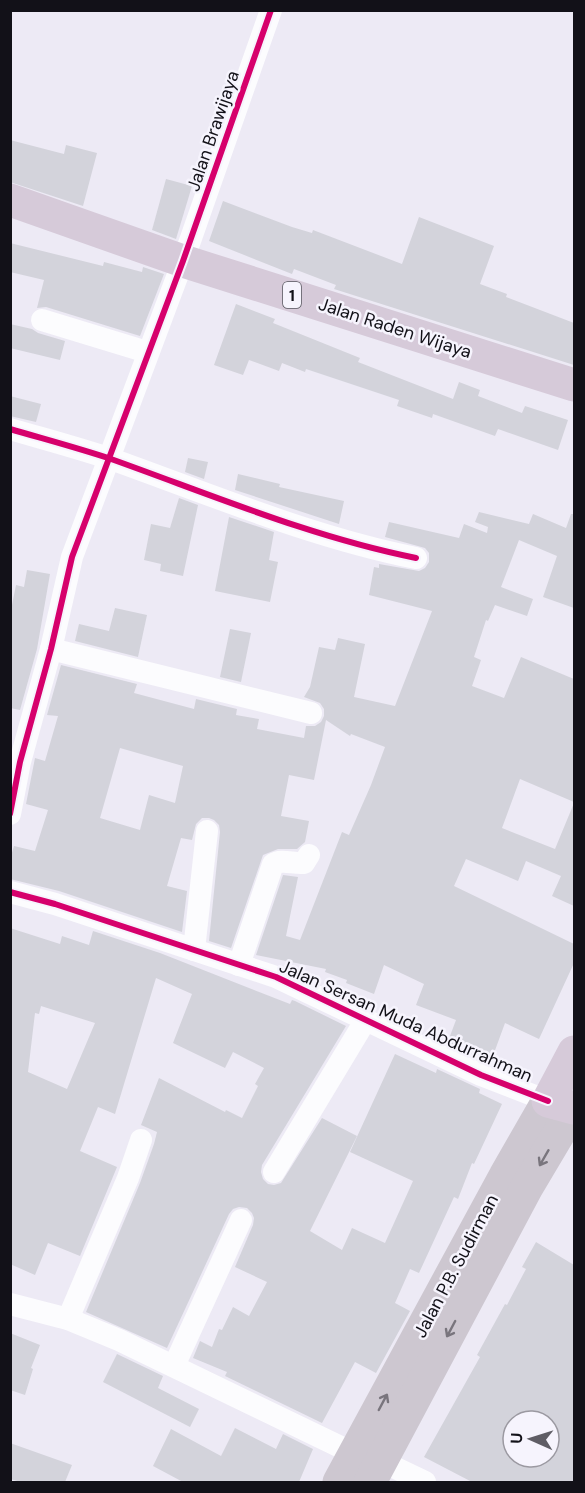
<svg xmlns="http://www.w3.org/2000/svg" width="585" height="1493" viewBox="0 0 585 1493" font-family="'DM Sans',sans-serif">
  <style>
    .building { fill: #d3d3db; fill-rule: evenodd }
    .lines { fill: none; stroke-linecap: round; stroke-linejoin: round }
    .street { stroke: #fcfcfe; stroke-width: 22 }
    .primary { stroke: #cdc7d0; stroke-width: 33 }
    .highway { stroke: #d6cad9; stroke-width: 33 }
    .cycleway-casing { stroke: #f6f4fd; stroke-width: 10 }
    .cycleway { stroke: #d6006c; stroke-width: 6 }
    .oneway { stroke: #79757d }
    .labels { text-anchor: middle; stroke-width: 5; stroke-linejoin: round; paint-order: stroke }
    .shield { fill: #f6f4fd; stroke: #56555d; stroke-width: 1.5 }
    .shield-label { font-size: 16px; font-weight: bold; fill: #121118 }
    .street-label { font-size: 18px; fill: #121118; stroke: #f6f4fd }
  </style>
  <rect width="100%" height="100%" fill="#edeaf5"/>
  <g class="building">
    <polygon points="10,140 64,154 66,145 97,153 83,206 10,182"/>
    <polygon points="166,179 192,186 176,239 152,230"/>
    <polygon points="223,201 292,227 312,233 313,230 402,264 419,217 494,246 480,284 507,294 506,297 574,323 574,365 334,289 336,285 294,269 292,274 209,241"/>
    <polygon points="10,243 103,266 104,262 142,272 143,267 164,274 140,336 46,307 37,308 44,280 10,272"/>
    <polygon points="236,304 275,319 273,323 360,358 358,362 453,399 459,382 480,390 478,396 522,413 525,406 568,420 558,450 498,429 495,436 433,414 432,418 397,406 399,400 306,369 305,372 282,363 279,371 249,360 243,375 214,365"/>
    <polygon points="10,324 32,329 38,333 65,341 60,360 10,348"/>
    <polygon points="10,396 41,404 36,422 10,416"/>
    <polygon points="188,458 208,462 204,479 185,472"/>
    <polygon points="238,474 280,484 279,487 344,501 339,524 235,490"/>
    <polygon points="179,498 198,505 183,576 160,571 161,564 144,560 151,524 170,528"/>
    <path d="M479 512 529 524 533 514 566 528 571 514H574V608L543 597 557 556 519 540 501 587 533 599 527 616 495 605 488 621 486 620 474 657 481 660 472 686 504 698 521 657 574 679V802L520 779 502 828 555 849 574 803V906L552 896 561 876 526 861 518 881 466 859 454 886 574 944V963L539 1039 505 1023 490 1064 447 1044 456 1020 416 1005 424 984 384 965 374 994 346 983 347 980 325 972 326 969 256 955 283 875 298 877 286 936 300 940 342 832 349 835 371 785 385 747 351 734 350 736 326 720 314 780 289 775 281 816 309 821 305 842 297 849H278L263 855 231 948 209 941 220 832 219 825 214 820 209 818H202L196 824 192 840 181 838 167 886 187 891 182 932 59 891 10 879V859L14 846 35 851 48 810 26 804 35 758 45 761 58 716 47 715 61 665 137 684 134 693 194 709 196 699 237 709 236 715 259 719 257 729 304 738 306 726H315L321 722 324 716V709L320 703 304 697 310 687 319 647 335 650 338 638 365 644 354 697 395 706 432 611 369 595 374 567 379 568V564L419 571 425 568 429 562V553L425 548 385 537 389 522 459 538 464 524 487 533 488 527 475 522ZM120 748 183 766 175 803 149 795 140 830 100 818Z"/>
    <polygon points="229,517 274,532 269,560 278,562 270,602 215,591"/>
    <polygon points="27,570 50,574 37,649 20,710 10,708 10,615 16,585 24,587"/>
    <polygon points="115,608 147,615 138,657 75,641 79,624 109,631"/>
    <polygon points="230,629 251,633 241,682 220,677"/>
    <path d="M10 928 60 944 62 936 89 945 93 931 160 953 290 1004 292 1000 295 1001 346 1026 262 1165 261 1172 263 1179 268 1184 274 1185 281 1183 322 1118 357 1136 310 1231 342 1250 352 1228 385 1243 413 1181 350 1152 395 1054 436 1073 437 1069 480 1089 479 1093 502 1104 474 1164 472 1163 458 1199 454 1197 419 1273 410 1269 395 1303 410 1311 376 1373 355 1362 322 1423 225 1376 227 1372 193 1358 200 1341 212 1347 219 1329 222 1330 233 1307 249 1316 267 1282 235 1267 253 1225 254 1218 252 1213 247 1208 239 1207 233 1209 229 1214 167 1348 86 1312 140 1183 154 1144 157 1132 141 1125 159 1078 225 1112 226 1110 242 1118 258 1086 255 1084 264 1068 233 1052 225 1068 173 1043 192 994 156 978 115 1114 98 1107 80 1151 117 1167 80 1256 48 1243 35 1275 10 1264ZM41 1006 95 1023 67 1089 28 1072 35 1013 39 1014Z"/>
    <path d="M536 1242 574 1265V1482H472L424 1457 480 1357 477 1355 505 1304 507 1305 526 1269 522 1267ZM513 1421H549V1457H513Z"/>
    <polygon points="10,1333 40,1345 31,1368 33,1369 25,1395 10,1390"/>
    <polygon points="117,1354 163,1376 158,1388 199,1409 190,1427 103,1382"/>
    <polygon points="235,1428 276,1449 283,1434 313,1449 299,1482 183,1482 153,1466 171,1429 221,1456"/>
    <polygon points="10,1443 72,1465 65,1482 21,1482 10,1479"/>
  </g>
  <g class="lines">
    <g class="street">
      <polyline points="42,320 147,352"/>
      <path d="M10 429C44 439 78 448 111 459 212 495 311 537 416 558"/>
      <polyline points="51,649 311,713"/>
      <polyline points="10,814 20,762 51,649 72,557 183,261 271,10"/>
      <polyline points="10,892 55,904 276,977 481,1075 548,1101"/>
      <polyline points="194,950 207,831"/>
      <path d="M239 965 273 864C282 859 293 864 304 863L309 855"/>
      <polyline points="274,1172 365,1021"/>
      <polyline points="10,1304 68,1319 119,1340 355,1454"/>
      <polyline points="68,1319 128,1178 141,1140"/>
      <polyline points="174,1366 241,1220"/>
      <polyline points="381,1461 425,1482"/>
    </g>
    <g class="primary">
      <polyline points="339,1482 505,1176 548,1101"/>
      <polyline points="370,1482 527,1187 574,1108"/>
    </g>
    <g class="highway">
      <polyline points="10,200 183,261 574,385"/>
      <polyline points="574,1052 548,1101 574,1108"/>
    </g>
    <defs>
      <g id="cycleway">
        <path d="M10 429C44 439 78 448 111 459 212 495 311 537 416 558"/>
        <polyline points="10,814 20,762 51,649 72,557 183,261 271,10"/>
        <polyline points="10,892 55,904 276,977 481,1075 548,1101"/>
      </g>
    </defs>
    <use href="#cycleway" class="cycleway-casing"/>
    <use href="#cycleway" class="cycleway"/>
  </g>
  <defs><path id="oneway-shaft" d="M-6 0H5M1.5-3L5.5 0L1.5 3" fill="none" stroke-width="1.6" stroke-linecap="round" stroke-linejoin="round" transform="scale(1.5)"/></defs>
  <g class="oneway">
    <use href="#oneway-shaft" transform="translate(544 1158) rotate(120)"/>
    <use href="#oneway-shaft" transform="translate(451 1329) rotate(118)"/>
    <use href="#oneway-shaft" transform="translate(383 1402) rotate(-62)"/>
  </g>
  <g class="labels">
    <rect class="shield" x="283" y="282" width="18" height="26" rx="4.5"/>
    <g class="shield-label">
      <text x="292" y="301">1</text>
    </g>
    <g class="street-label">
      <text transform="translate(213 131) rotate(-71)" y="6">Jalan Brawijaya</text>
      <text transform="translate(395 328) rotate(18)" y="6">Jalan Raden Wijaya</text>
      <text transform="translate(406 1021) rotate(24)" y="6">Jalan Sersan Muda Abdurrahman</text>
      <text transform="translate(456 1266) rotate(-62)" y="6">Jalan P.B. Sudirman</text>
    </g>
  </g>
  <rect width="585" height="1493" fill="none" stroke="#121118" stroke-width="24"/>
  <g transform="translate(531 1439) rotate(273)"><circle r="28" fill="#f6f4fd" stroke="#9b99a1" stroke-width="1.5"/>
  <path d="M0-4.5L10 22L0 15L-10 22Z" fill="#5f5d65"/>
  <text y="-9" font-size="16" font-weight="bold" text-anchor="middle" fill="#121118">U</text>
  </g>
</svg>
